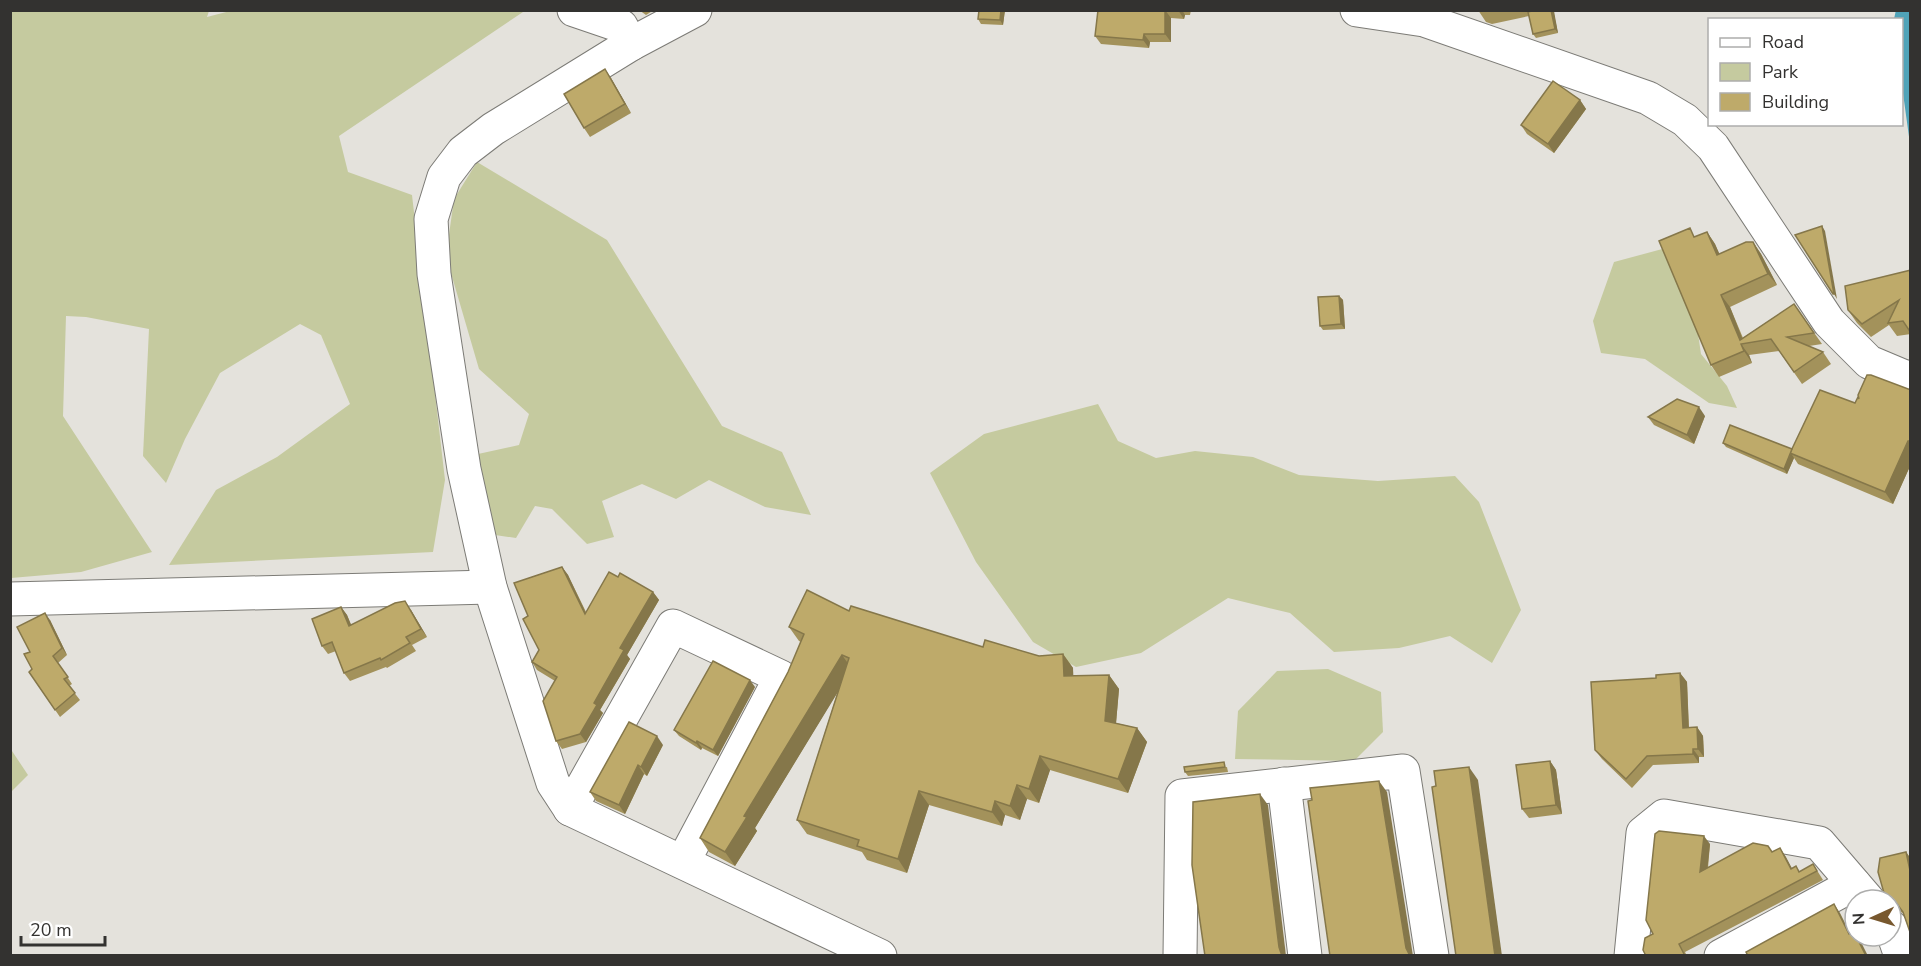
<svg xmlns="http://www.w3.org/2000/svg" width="1921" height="966" viewBox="0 0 1921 966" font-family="'Nunito Sans',sans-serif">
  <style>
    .green { fill: #c5ca9f }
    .water { fill: #50a3b8 }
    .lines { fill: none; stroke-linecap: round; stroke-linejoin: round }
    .minor-casing { stroke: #7c7b76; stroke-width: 35 }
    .minor { stroke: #fff; stroke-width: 33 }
    .wall { fill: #a3925b }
    .shaded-wall { fill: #85774a }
    .building { fill: #beaa6a; stroke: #85774a; stroke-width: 1.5 }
  </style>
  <rect width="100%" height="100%" fill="#e4e2dc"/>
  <g class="green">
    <polygon points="234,10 519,10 523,12 339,136 348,172 412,195 445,480 433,552 169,565 216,490 277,457 350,404 321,335 300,324 220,373 185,439 166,483 143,456 149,329 86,317 66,316 63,416 152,552 81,572 11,578 11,11 209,11 207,17"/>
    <polygon points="477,162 607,240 722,426 782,452 811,515 765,507 709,480 676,499 642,484 602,501 614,537 587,544 552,509 535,506 516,538 495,535 478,454 519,445 529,414 479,369 446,256 454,199"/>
    <polygon points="1666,248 1691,286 1701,354 1727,386 1737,408 1709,403 1645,359 1601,353 1593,321 1614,262"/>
    <polygon points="1098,404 1118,441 1156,458 1195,451 1253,457 1299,475 1378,481 1455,476 1479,502 1521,610 1492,663 1450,636 1399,648 1334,652 1290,613 1228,598 1141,653 1076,667 1033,642 976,562 930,473 984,434"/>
    <polygon points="1328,669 1381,692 1383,732 1354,761 1235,759 1238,711 1277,671"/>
    <polygon points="10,748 28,775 11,792 10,792"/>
  </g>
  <polygon class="water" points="1896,10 1910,11 1910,144 1902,86 1902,20 1894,19"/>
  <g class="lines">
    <defs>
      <g id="minor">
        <polyline points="574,10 621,26 631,44"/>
        <polyline points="695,10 631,44 493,129 463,152 444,177 431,219 434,274 464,469 490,587 553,783 570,809 880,956"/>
        <polyline points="1357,10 1424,20 1648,98 1685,120 1713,147 1829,322 1869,362 1907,378 1910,377"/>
        <polyline points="10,599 490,587"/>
        <polyline points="1284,784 1305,956"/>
        <polyline points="570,809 673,626 781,677 683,862"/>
        <polyline points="1891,927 1901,956"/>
        <polyline points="1180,956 1182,796 1403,771 1432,956"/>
        <polyline points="1631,956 1643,833 1664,816 1819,843 1868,900"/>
        <polyline points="1721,956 1854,884"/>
      </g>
    </defs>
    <use href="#minor" class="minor-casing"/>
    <use href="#minor" class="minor"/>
  </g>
  <g class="wall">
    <polygon points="639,10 654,10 646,15"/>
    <polygon points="1005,10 1003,25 981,24 978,19"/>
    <polygon points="1098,10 1191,10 1190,15 1185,15 1184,19 1171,18 1171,42 1150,42 1149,48 1101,44 1095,36"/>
    <polygon points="1478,10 1553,10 1558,33 1536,38 1533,34 1529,16 1492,24 1486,22"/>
    <polygon points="611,78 631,113 590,137 584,128"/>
    <polygon points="1580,100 1586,109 1554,153 1527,134 1521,125"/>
    <polygon points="1707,232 1715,244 1719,254 1753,242 1761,254 1777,285 1730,307 1743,338 1794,304 1822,344 1809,346 1823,352 1831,364 1802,384 1779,351 1749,355 1752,363 1719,377 1711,365 1696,237"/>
    <polygon points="1911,270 1911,334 1897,336 1889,325 1871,337 1857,323 1848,310"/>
    <polygon points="1339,296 1343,300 1345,329 1323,330 1320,326"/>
    <polygon points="1911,390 1911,464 1893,504 1798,464 1794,458 1787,474 1726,447 1723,443 1792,449 1855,403 1859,399"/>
    <polygon points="1705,416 1694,444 1654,425 1648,417"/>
    <polygon points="562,567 568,575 586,612 618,577 653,592 659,600 627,655 630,659 600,710 603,713 586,742 562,749 556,741 555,681 537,670 532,662 539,650 528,616"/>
    <polygon points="341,607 347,615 351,625 411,610 427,637 412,645 416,651 387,668 386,667 350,681 344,673 336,651 328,654 322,646"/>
    <polygon points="849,611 983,647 1039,656 1063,654 1073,668 1073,676 1109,675 1119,689 1116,723 1137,728 1147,742 1128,793 1050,770 1039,803 1027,799 1020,820 1005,815 1002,826 929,805 907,873 867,860 862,852 807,834 797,820 838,691 755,828 757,831 735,866 709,852 700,838 788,672 801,642 799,641 789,627"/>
    <polygon points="50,620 67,655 58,663 72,684 69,686 80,700 60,717 29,672 32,669 30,652"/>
    <polygon points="1680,673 1687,682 1689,727 1697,727 1703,736 1704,757 1699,757 1699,763 1653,765 1632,788 1602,759 1595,750 1656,678"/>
    <polygon points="755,687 718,756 702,748 701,750 679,736 674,730"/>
    <polygon points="663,745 647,776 644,774 625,814 596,801 590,792"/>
    <polygon points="1550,761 1556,770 1562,814 1529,818 1522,809"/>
    <polygon points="1227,767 1228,772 1188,776 1185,772"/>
    <polygon points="1710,844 1708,868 1768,846 1772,852 1780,848 1792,869 1796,866 1800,872 1813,864 1823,880 1685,952 1687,956 1646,956 1653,934"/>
    <polygon points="1906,852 1911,859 1911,935 1903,913 1891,908 1891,900"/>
  </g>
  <g class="shaded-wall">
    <polygon points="1001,10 1005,10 1003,25 1000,20"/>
    <polygon points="1165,10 1171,18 1171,42 1165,34"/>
    <polygon points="1178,10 1182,10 1185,15 1184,19"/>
    <polygon points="1551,10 1554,11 1558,33 1555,29"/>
    <polygon points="1144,34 1150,42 1149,48 1143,40"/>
    <polygon points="605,69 611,78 631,113 625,104"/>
    <polygon points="1580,100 1586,109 1554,153 1548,144"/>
    <polygon points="1822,226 1825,231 1837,299 1834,294"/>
    <polygon points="1707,232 1715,244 1725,266 1717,255"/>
    <polygon points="1753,242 1761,254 1777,285 1768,274"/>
    <polygon points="1721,295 1730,307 1744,343 1740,340"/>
    <polygon points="1339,296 1343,300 1345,329 1341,324"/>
    <polygon points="1741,344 1749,355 1752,363 1744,351"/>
    <polygon points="1699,407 1705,416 1694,444 1687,435"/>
    <polygon points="1908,441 1911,445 1911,464 1893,504 1885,492"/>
    <polygon points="1791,453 1794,458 1787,474 1784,469"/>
    <polygon points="562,567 568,575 590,622 585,614"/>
    <polygon points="653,592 659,600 627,655 630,659 600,710 603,713 586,742 580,734 594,703 620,648"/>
    <polygon points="405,601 411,610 427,637 421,629"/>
    <polygon points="341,607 347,615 355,634 349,626"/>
    <polygon points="45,613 50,620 67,655 62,648"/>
    <polygon points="1063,654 1073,668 1074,690 1064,676"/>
    <polygon points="842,655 852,669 755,828 757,831 735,866 725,852 744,816"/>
    <polygon points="1680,673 1687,682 1689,736 1683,728"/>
    <polygon points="1109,675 1119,689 1115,735 1105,721"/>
    <polygon points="750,680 755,687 718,756 713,750"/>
    <polygon points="1697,727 1703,736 1704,757 1698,749"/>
    <polygon points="1137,728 1147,742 1128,793 1118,779"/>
    <polygon points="657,736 663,745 647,776 641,767"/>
    <polygon points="697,741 702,748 701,750 696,743"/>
    <polygon points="1693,749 1699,757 1699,763 1693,754"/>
    <polygon points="1040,756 1050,770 1039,803 1029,789"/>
    <polygon points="1550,761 1556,770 1562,814 1556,805"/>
    <polygon points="638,765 644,774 625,814 619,805"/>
    <polygon points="1469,767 1478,780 1502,956 1495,956"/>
    <polygon points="1379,781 1387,792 1413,956 1410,956 1406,948"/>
    <polygon points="1017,785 1027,799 1020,820 1010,806"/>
    <polygon points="919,791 929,805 907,873 898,859"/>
    <polygon points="1260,794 1268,805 1286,956 1282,956 1279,947"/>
    <polygon points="995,801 1005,815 1002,826 992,812"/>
    <polygon points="1704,836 1710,844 1706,881 1700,872"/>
    <polygon points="1780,848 1786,857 1797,878 1791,869"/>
    <polygon points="1906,852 1911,859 1911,875"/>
    <polygon points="1834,904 1840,913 1855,943 1849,934"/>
    <polygon points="1856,936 1860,940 1868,956 1866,956"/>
  </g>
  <g class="building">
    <polygon points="979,10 1001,10 1000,20 978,19"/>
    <polygon points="1098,10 1165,10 1165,34 1144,34 1143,40 1095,36"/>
    <polygon points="1535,10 1551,10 1555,29 1533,34 1528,12"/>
    <polygon points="605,69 625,104 584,128 564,94"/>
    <polygon points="1553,81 1580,100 1548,144 1521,125"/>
    <polygon points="1822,226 1834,294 1833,294 1795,235"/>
    <polygon points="1690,228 1694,237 1707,232 1717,255 1746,242 1753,242 1768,274 1721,295 1740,340 1794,304 1814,333 1787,337 1823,352 1794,372 1771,339 1741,344 1744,351 1711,365 1659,241"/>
    <polygon points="1911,270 1911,333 1903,321 1888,323 1899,300 1862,324 1848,310 1845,286"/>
    <polygon points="1339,296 1341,324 1320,326 1318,297"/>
    <polygon points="1867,375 1871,375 1911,390 1911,441 1908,441 1885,492 1790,453 1820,390 1855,403 1858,397 1859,399 1858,395"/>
    <polygon points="1677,399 1699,407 1687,435 1648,417"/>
    <polygon points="1730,425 1792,449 1784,469 1723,443"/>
    <polygon points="562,567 585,614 609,572 618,577 620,573 653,592 620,648 624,650 594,703 597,705 580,734 556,741 543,701 557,677 532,662 539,650 523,619 528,616 514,583"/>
    <polygon points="807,590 849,611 851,606 983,647 985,640 1039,656 1063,654 1064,676 1109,675 1105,721 1137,728 1118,779 1040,756 1029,789 1017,785 1010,806 995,801 992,812 919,791 898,859 857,846 859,840 797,820 849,658 842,655 744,816 747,817 725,852 700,838 788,672 804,634 789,627"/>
    <polygon points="405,601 421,629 406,637 410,643 381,660 380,658 344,673 332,642 322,646 312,619 341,607 349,626 395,603"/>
    <polygon points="45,613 62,648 53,656 68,677 64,679 75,693 55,710 29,672 32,669 24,654 30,652 17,627"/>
    <polygon points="713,661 750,680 713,750 697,741 696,743 674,730"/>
    <polygon points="1680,673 1683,728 1697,727 1698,749 1693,749 1693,754 1647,756 1626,779 1595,750 1591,682 1656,678 1656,675"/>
    <polygon points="629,722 657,736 641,767 638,765 619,805 590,792"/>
    <polygon points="1550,761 1556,805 1522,809 1516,765"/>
    <polygon points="1224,762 1225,767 1185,772 1184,767"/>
    <polygon points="1469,767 1495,956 1456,956 1432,787 1436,786 1434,771"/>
    <polygon points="1379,781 1406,948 1410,956 1330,956 1308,801 1312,800 1310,788"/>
    <polygon points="1260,794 1279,947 1282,956 1205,956 1192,865 1193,802"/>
    <polygon points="1659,831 1704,836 1700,872 1753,843 1768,846 1772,852 1780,848 1791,869 1796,866 1799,872 1813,864 1817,871 1679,944 1685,956 1646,956 1643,950 1645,938 1653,934 1646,920 1655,834"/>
    <polygon points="1906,852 1911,875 1911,935 1903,912 1897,904 1891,902 1891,900 1886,900 1878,872 1880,858"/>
    <polygon points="1834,904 1849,934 1854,931 1855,936 1856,936 1866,956 1748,956 1746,952"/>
  </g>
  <rect width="1921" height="966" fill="none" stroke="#333230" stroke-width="24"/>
  <rect x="1708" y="18" width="195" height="108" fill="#ffffff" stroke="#adadac" stroke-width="1.5"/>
  <rect x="1720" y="38" width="30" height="9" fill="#ffffff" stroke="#adadac" stroke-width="1.5"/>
  <text x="1762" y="48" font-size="18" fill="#333230">Road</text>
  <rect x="1720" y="63" width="30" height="18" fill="#c5ca9f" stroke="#adadac" stroke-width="1.5"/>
  <text x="1762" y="78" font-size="18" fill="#333230">Park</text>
  <rect x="1720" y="93" width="30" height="18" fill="#beaa6a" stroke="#adadac" stroke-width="1.5"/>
  <text x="1762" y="108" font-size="18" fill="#333230">Building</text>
  <g transform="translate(1873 918) rotate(266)"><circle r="28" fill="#ffffff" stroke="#adadac" stroke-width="1.5"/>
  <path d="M0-4.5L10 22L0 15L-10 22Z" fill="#78582e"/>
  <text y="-9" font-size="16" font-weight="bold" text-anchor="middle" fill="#333230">N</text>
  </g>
  <path d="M21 936v9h84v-9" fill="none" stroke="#333230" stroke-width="3"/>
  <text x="30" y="936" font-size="18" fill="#333230" stroke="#ffffff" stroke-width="4.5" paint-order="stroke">20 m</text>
</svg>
